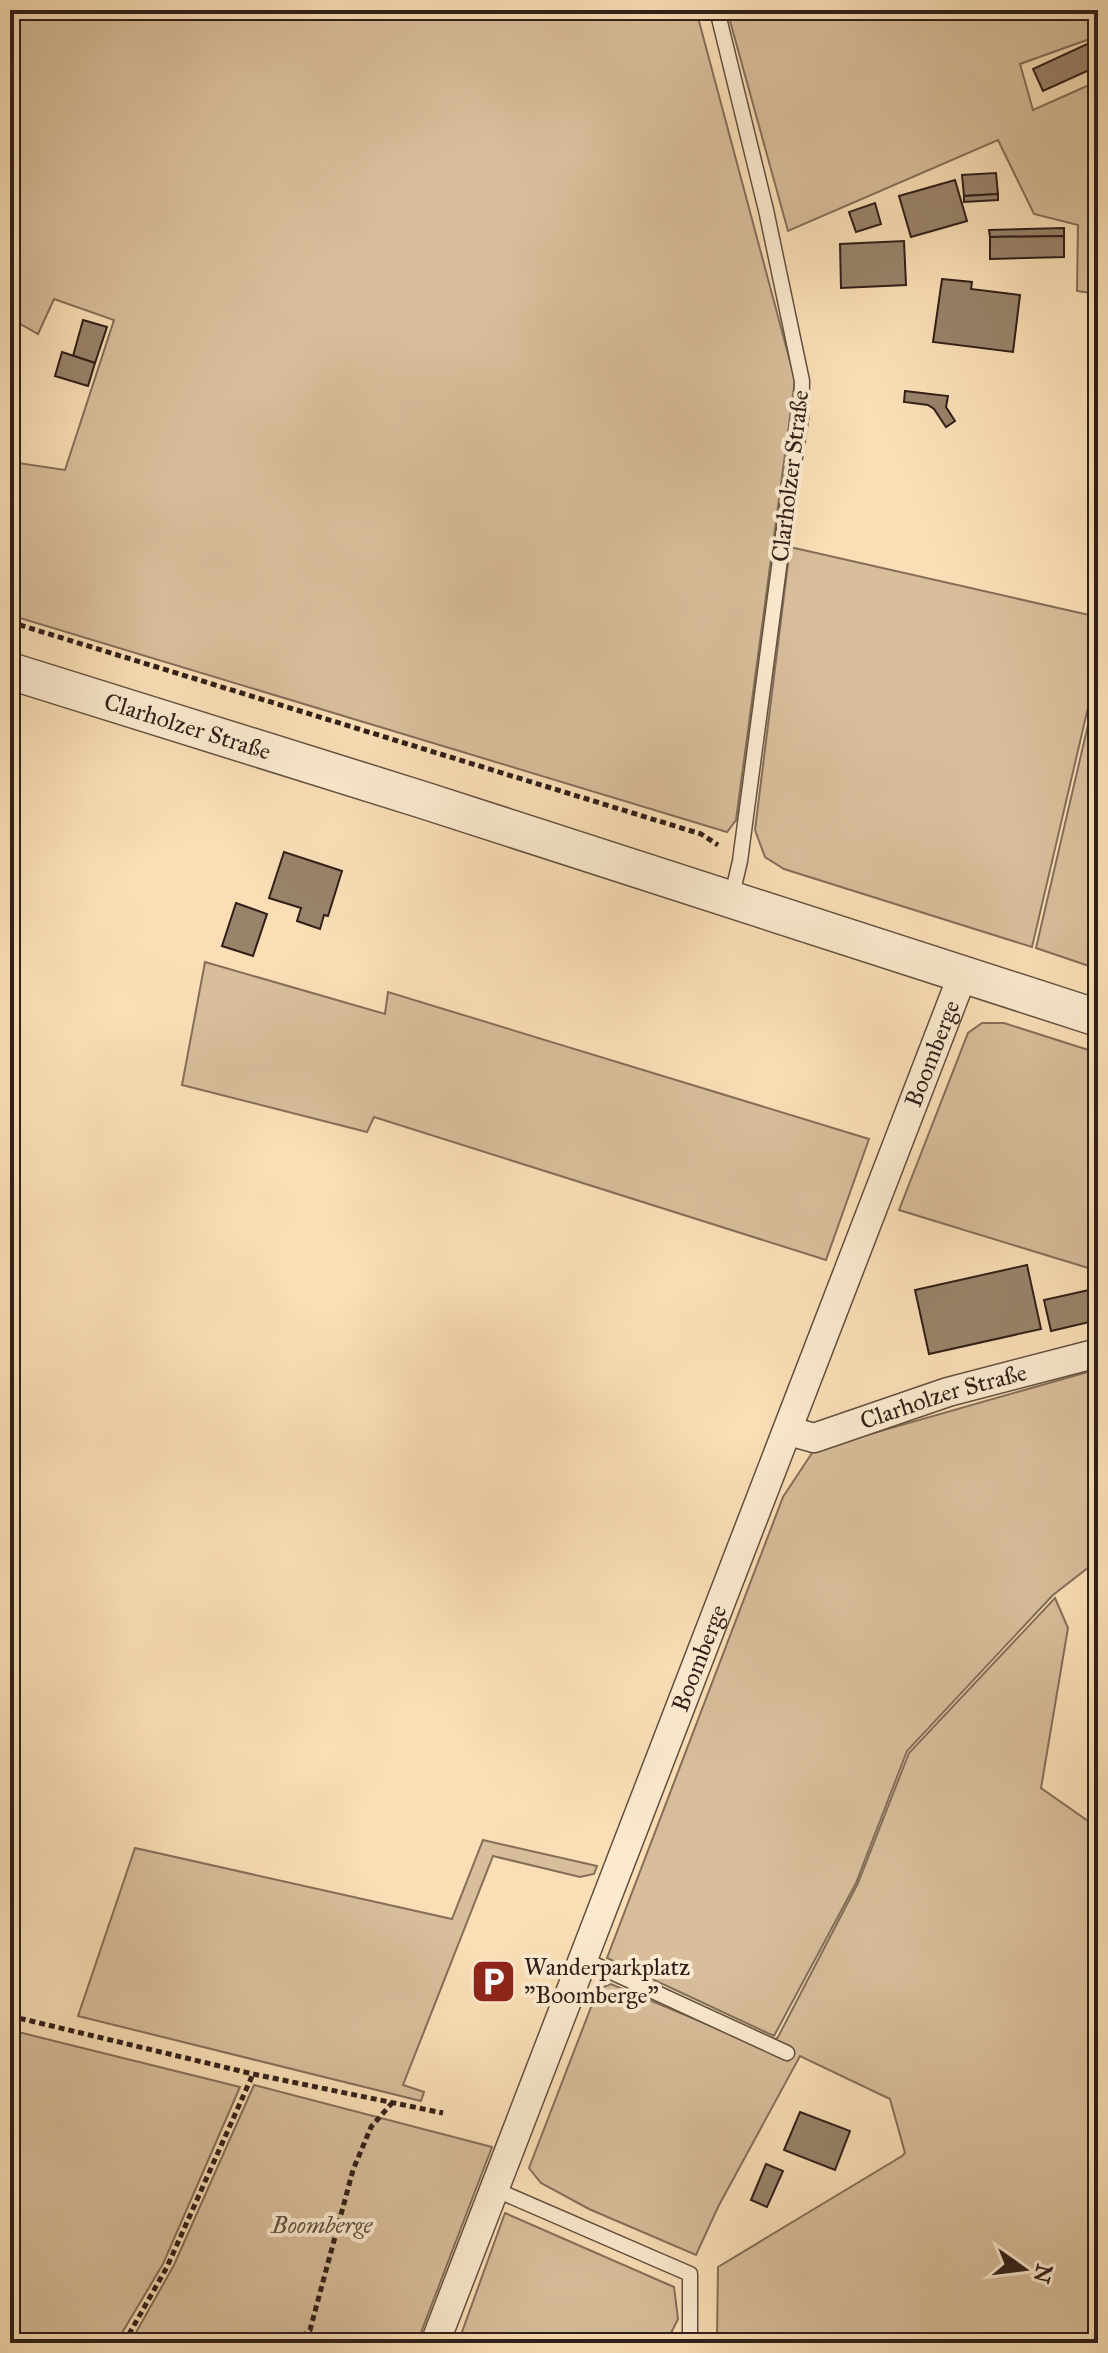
<svg xmlns="http://www.w3.org/2000/svg" width="1108" height="2353" viewBox="0 0 1108 2353" font-family="'IM FELL Great Primer',serif">
  <style>
    .green { fill: #d8be9b; stroke: #846e5a; stroke-width: 2 }
    .lines { fill: none; stroke-linecap: round; stroke-linejoin: round }
    .stream { stroke: #806b57; stroke-width: 11 }
    .building { fill: #99836b; stroke: #301f19; stroke-width: 2 }
    .service-casing { stroke: #624f40; stroke-width: 17 }
    .minor-casing { stroke: #624f40; stroke-width: 31 }
    .tertiary-casing { stroke: #624f40; stroke-width: 39 }
    .path { stroke: #301f19; stroke-width: 5; stroke-dasharray: 6 4; stroke-linecap: butt }
    .service { stroke: #fcead0; stroke-width: 14 }
    .minor { stroke: #fcead0; stroke-width: 28 }
    .tertiary { stroke: #fcead0; stroke-width: 36 }
    .labels { text-anchor: middle; stroke-width: 8; stroke-linejoin: round; paint-order: stroke }
    .street-label { font-size: 24px; fill: #301f19; stroke: #fcead0 }
    .poi-label { font-size: 24px; fill: #301f19; stroke: #fcead0; text-anchor: start }
    .park-label { font-size: 24px; font-style: italic; fill: #624f40; stroke: #fcead0 }
  </style>
  <rect width="100%" height="100%" fill="#fadfb6"/>
  <filter id="stains"><feTurbulence type="fractalNoise" baseFrequency=".0025" numOctaves="4"/><feColorMatrix values="0 0 0 0 .2 0 0 0 0 .09 0 0 0 0 .02 0 0 0 .5 -.17"/></filter>
  <radialGradient id="worn" r=".72"><stop offset=".6" stop-color="#630" stop-opacity="0"/><stop offset="1" stop-color="#630" stop-opacity=".3"/></radialGradient>
  <g class="green">
    <polygon points="10,10 696,10 795,380 736,820 727,832 10,615 10,467 12,462 65,470 114,320 54,299 38,334 10,318"/>
    <polygon points="727,10 1098,10 1098,36 1020,64 1033,110 1098,81 1098,294 1077,291 1078,225 1034,214 998,140 788,231"/>
    <polygon points="790,547 1098,617 1098,665 1032,947 784,869 765,857 755,830"/>
    <polygon points="1098,682 1098,969 1036,948"/>
    <polygon points="205,962 385,1014 388,992 869,1139 826,1260 374,1117 367,1132 182,1085"/>
    <polygon points="982,1023 1004,1023 1098,1053 1098,1271 899,1210 968,1033"/>
    <polygon points="1098,1369 1098,1560 1053,1595 907,1751 856,1883 774,2036 607,1958 783,1497 814,1450"/>
    <polygon points="1055,1598 1068,1628 1041,1788 1098,1828 1098,2343 720,2343 717,2340 718,2267 902,2156 905,2153 890,2099 800,2056 718,2207 696,2255 589,2209 541,2183 529,2168 598,1989 611,1984 764,2048 778,2037 858,1883 909,1753"/>
    <polygon points="483,1840 597,1866 594,1874 580,1877 493,1856 403,2085 424,2092 421,2101 78,2016 135,1848 452,1919"/>
    <polygon points="10,2030 240,2087 163,2264 116,2343 10,2343"/>
    <polygon points="254,2085 492,2147 417,2343 130,2343 174,2265"/>
    <polygon points="505,2213 674,2287 678,2319 666,2343 458,2343"/>
  </g>
  <g class="lines">
    <polyline class="stream" points="1086,2343 1098,2332"/>
  </g>
  <g class="building">
    <polygon points="1098,39 1098,66 1043,91 1033,69"/>
    <polygon points="996,173 998,194 964,196 962,175"/>
    <polygon points="955,180 967,221 911,237 899,196"/>
    <polygon points="998,194 998,200 964,202 964,196"/>
    <polygon points="875,203 881,224 856,232 849,212"/>
    <polygon points="1064,228 1064,236 990,237 989,230"/>
    <polygon points="1064,236 1064,257 990,259 990,237"/>
    <polygon points="904,241 906,285 841,288 840,244"/>
    <polygon points="942,279 972,282 971,289 1020,295 1013,352 933,342"/>
    <polygon points="83,320 107,327 95,363 73,356"/>
    <polygon points="62,352 95,363 88,386 55,376"/>
    <polygon points="905,391 948,396 946,407 955,421 946,427 934,409 928,405 904,402"/>
    <polygon points="284,852 342,871 328,916 324,915 320,929 297,921 301,908 269,898"/>
    <polygon points="236,903 267,914 253,956 222,946"/>
    <polygon points="1027,1265 1041,1329 929,1354 915,1290"/>
    <polygon points="1098,1288 1098,1320 1051,1331 1044,1300"/>
    <polygon points="800,2112 850,2131 835,2170 784,2150"/>
    <polygon points="766,2164 783,2171 767,2207 751,2200"/>
  </g>
  <g class="lines">
    <defs>
      <g id="service">
        <polyline points="717,10 766,210 802,381 801,418 785,522 740,861 731,899"/>
        <polyline points="583,1959 787,2053"/>
        <polyline points="494,2189 690,2274 690,2343"/>
      </g>
      <g id="minor">
        <path id="s1" d="M789 1431 814 1438 948 1392 1098 1353"/>
        <path id="s2" d="M435 2343 963 974"/>
      </g>
      <g id="tertiary">
        <path id="s3" d="M10 671 423 800 1098 1018"/>
      </g>
    </defs>
    <use href="#service" class="service-casing"/>
    <use href="#minor" class="minor-casing"/>
    <use href="#tertiary" class="tertiary-casing"/>
    <g class="path">
      <polyline points="10,622 701,834 718,845"/>
      <polyline points="10,2016 253,2074 443,2113"/>
      <polyline points="124,2343 167,2267 253,2074"/>
      <polyline points="294,2343 310,2330 353,2170 371,2127 392,2103"/>
    </g>
    <use href="#service" class="service"/>
    <use href="#minor" class="minor"/>
    <use href="#tertiary" class="tertiary"/>
  </g>
  <defs>
    <symbol id="parking-square" viewBox="-11 -11 22 22"><rect x="-9" y="-9" width="18" height="18" rx="4" fill="#8f2418" stroke="#fcead0"/><path d="M-3.5-5.5H1a3.5 3.5 0 0 1 0 7H-1V5.5H-3.5ZM-1-3.4V-.6H.8a1.4 1.4 0 0 0 0-2.8Z" fill="#fff"/></symbol>
  </defs>
  <g fill-rule="evenodd">
    <use href="#parking-square" x="468" y="1956" width="51" height="51"/>
  </g>
  <g class="labels">
    <g class="street-label">
      <text transform="translate(790 476) rotate(-83)" y="8">Clarholzer Straße</text>
      <text dy="8" stroke="none"><textPath href="#s3" startOffset="186">Clarholzer Straße</textPath></text>
      <text dy="8" stroke="none"><textPath href="#s2" startOffset="1382">Boomberge</textPath></text>
      <text dy="8" stroke="none"><textPath href="#s1" startOffset="162">Clarholzer Straße</textPath></text>
      <text dy="8" stroke="none"><textPath href="#s2" startOffset="734">Boomberge</textPath></text>
    </g>
    <g class="poi-label">
      <text x="524" y="1975">Wanderparkplatz<tspan x="524" dy="28">"Boomberge"</tspan></text>
    </g>
    <g class="park-label">
      <text x="322" y="2233">Boomberge</text>
    </g>
  </g>
  <rect width="1108" height="2353" fill="none" stroke="#fadfb6" stroke-width="40"/>
  <rect x="12" y="12" width="1084" height="2329" fill="none" stroke="#301f19" stroke-width="4"/>
  <rect x="20" y="20" width="1068" height="2313" fill="none" stroke="#301f19" stroke-width="2"/>
  <g transform="translate(1024 2269) rotate(104)" stroke="#fcead0" stroke-width="6" paint-order="stroke">
  <path d="M0-6L14 30L0 20L-14 30Z" fill="#301f19"/>
  <text y="-12" font-size="22" font-weight="bold" text-anchor="middle" fill="#301f19">N</text>
  </g>
  <rect width="100%" height="100%" filter="url(#stains)"/>
  <rect width="100%" height="100%" fill="url(#worn)"/>
</svg>
